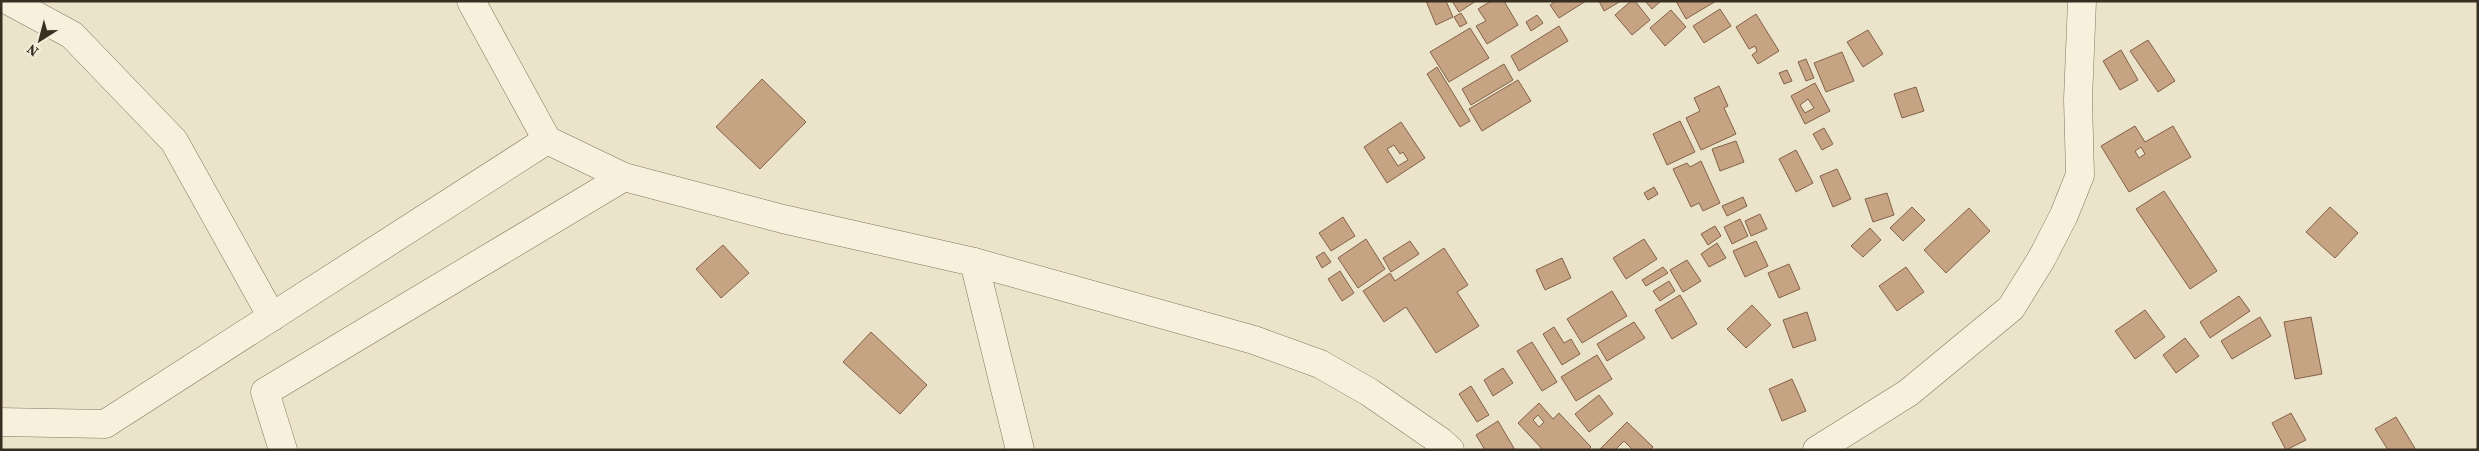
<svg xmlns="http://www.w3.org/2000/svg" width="2479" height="451" viewBox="0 0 2479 451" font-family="'Source Serif 4',serif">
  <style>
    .building { fill: #c5a383; stroke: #836348; fill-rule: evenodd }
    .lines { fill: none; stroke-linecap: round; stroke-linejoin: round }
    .minor-casing { stroke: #867660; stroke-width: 29 }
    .minor { stroke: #f6f0dc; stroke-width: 28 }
  </style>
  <rect width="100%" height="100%" fill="#ebe3ca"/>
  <g class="building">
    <polygon points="1426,1 1446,1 1453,17 1436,25"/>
    <polygon points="1452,1 1476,1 1459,12"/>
    <polygon points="1491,1 1504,1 1518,25 1487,44 1476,26 1486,21 1478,9"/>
    <polygon points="1556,1 1586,1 1559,18 1550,5"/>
    <polygon points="1599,1 1621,1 1604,11"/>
    <polygon points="1631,1 1635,1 1650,20 1632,35 1615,15"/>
    <polygon points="1645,1 1661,1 1652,9"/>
    <polygon points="1676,1 1716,1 1686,19"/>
    <polygon points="1720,9 1731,26 1704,43 1693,26"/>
    <polygon points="1671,10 1686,27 1665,46 1650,28"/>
    <polygon points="1461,13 1467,23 1460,27 1454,17"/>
    <polygon points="1756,14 1779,51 1758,64 1752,55 1757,51 1755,46 1749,49 1736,27"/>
    <polygon points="1537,15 1543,23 1531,31 1526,22"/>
    <polygon points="1559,26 1568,41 1519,71 1511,56"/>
    <polygon points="1470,28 1489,58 1449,82 1430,52"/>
    <polygon points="1868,30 1883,54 1863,67 1847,42"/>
    <polygon points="2148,40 2175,81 2158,92 2130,51"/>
    <polygon points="2121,50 2138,80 2120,90 2103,61"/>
    <polygon points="1842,52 1854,81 1826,92 1814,63"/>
    <polygon points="1806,59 1814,78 1806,81 1798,62"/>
    <polygon points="1504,64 1513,80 1471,105 1462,89"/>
    <polygon points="1437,67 1470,121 1460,127 1427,74"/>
    <polygon points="1787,70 1792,81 1784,84 1779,73"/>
    <polygon points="762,79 806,122 760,169 716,127"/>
    <polygon points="1518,80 1531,101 1482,131 1469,109"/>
    <path d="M1815 83 1830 111 1805 124 1791 96ZM1808 99 1814 108 1805 113 1800 105Z"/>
    <polygon points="1719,86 1728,106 1724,108 1736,134 1701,150 1686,118 1700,111 1694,98"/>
    <polygon points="1916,87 1924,111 1902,118 1894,94"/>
    <polygon points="1680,121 1695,152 1667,165 1653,134"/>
    <path d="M1401 122 1425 158 1387 183 1364 147ZM1394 145 1400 154 1403 152 1408 160 1398 166 1387 149Z"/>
    <path d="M2135 126 2145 142 2173 126 2191 157 2129 192 2101 146ZM2141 147 2145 154 2139 158 2135 151Z"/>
    <polygon points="1824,128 1833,144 1822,150 1813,134"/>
    <polygon points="1736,141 1744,162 1720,171 1712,149"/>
    <polygon points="1796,150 1813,183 1796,192 1779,159"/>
    <polygon points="1701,161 1720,203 1703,211 1699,203 1691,207 1673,169 1687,163 1690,167"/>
    <polygon points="1837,169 1851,199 1833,207 1820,176"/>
    <polygon points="1654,187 1658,194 1648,200 1644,193"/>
    <polygon points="2164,191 2217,271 2190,289 2136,209"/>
    <polygon points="1887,193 1894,215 1873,222 1865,199"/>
    <polygon points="1743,197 1747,206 1727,216 1722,206"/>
    <polygon points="1912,207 1925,220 1903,241 1890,228"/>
    <polygon points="2330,207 2358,233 2335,258 2306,232"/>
    <polygon points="1969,208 1990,231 1946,273 1924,250"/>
    <polygon points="1760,214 1767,229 1751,236 1745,221"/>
    <polygon points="1343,217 1355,236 1331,251 1319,233"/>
    <polygon points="1740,219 1748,236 1732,244 1724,227"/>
    <polygon points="1715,226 1721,236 1708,245 1701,234"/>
    <polygon points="1870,228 1881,240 1863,257 1851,246"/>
    <polygon points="1366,239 1385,269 1358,288 1338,258"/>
    <polygon points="1644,239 1657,259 1626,279 1613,258"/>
    <polygon points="1410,241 1419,254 1391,272 1383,258"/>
    <polygon points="1756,241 1768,266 1745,277 1733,251"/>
    <polygon points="1717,243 1726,258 1709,267 1701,254"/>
    <polygon points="723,245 749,273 721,298 696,269"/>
    <polygon points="1444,248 1468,285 1457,292 1479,326 1436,353 1406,307 1384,322 1363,291 1390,273 1395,281"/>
    <polygon points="1324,252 1331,262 1322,268 1316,257"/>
    <polygon points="1562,258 1571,278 1545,290 1536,270"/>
    <polygon points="1687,260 1701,281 1683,292 1670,270"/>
    <polygon points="1789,264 1800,289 1779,298 1768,273"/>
    <polygon points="1663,267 1668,273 1646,286 1642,280"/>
    <polygon points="1906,267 1924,292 1897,311 1879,286"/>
    <polygon points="1340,271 1354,293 1342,301 1328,279"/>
    <polygon points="1669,281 1675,291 1660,301 1653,291"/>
    <polygon points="1612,291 1627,316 1582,343 1567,319"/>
    <polygon points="1680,295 1697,324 1672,339 1655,310"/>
    <polygon points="2239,296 2250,311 2210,338 2200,322"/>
    <polygon points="1752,305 1771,325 1746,348 1727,329"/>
    <polygon points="2145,310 2165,337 2135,359 2115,331"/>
    <polygon points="1807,312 1816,340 1793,348 1783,320"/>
    <polygon points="2260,317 2271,336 2232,359 2221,341"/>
    <polygon points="2311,317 2322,374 2295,379 2284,322"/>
    <polygon points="1634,322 1645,338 1607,361 1597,344"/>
    <polygon points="1554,327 1564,343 1571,339 1580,354 1562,365 1543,334"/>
    <polygon points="871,332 927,385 900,414 843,362"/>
    <polygon points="2185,338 2199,356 2176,373 2163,355"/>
    <polygon points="1532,342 1557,382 1542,391 1517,351"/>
    <polygon points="1597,355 1612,379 1576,401 1561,377"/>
    <polygon points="1503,368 1513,383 1493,396 1484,380"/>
    <polygon points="1792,379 1806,411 1782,421 1769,389"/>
    <polygon points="1471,386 1489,415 1477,422 1459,394"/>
    <polygon points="1599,395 1613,414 1589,432 1575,414"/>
    <path d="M1539 403 1553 419 1559 413 1591 447 1588 450H1543L1518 423ZM1538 415 1544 422 1539 427 1533 420Z"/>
    <polygon points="2291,413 2306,440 2286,450 2272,423"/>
    <polygon points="2396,417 2416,450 2388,450 2375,429"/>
    <polygon points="1498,421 1515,450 1485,450 1476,435"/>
    <polygon points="1627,422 1653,447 1650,450 1633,450 1624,441 1615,450 1600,449"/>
  </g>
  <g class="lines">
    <defs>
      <g id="minor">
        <polyline points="9,1 72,35 174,141 272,317"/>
        <polyline points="471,1 547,140"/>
        <polyline points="974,262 1020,450"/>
        <polyline points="1,422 105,424 547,140 624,177 783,219 974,262 1254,340 1320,364 1369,392 1440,441 1450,450"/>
        <polyline points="283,450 265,392 624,177"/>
        <polyline points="1817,450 1908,393 2011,308 2042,258 2064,215 2080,175 2078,99 2082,1"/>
      </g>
    </defs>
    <use href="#minor" class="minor-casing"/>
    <use href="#minor" class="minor"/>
  </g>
  <rect width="2479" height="451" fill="none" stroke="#382e22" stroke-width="5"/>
  <g transform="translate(40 40) rotate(216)" stroke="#f3edd9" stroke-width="4" paint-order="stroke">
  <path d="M0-4L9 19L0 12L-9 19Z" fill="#382e22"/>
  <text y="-8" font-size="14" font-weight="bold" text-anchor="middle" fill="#382e22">N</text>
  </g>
</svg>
